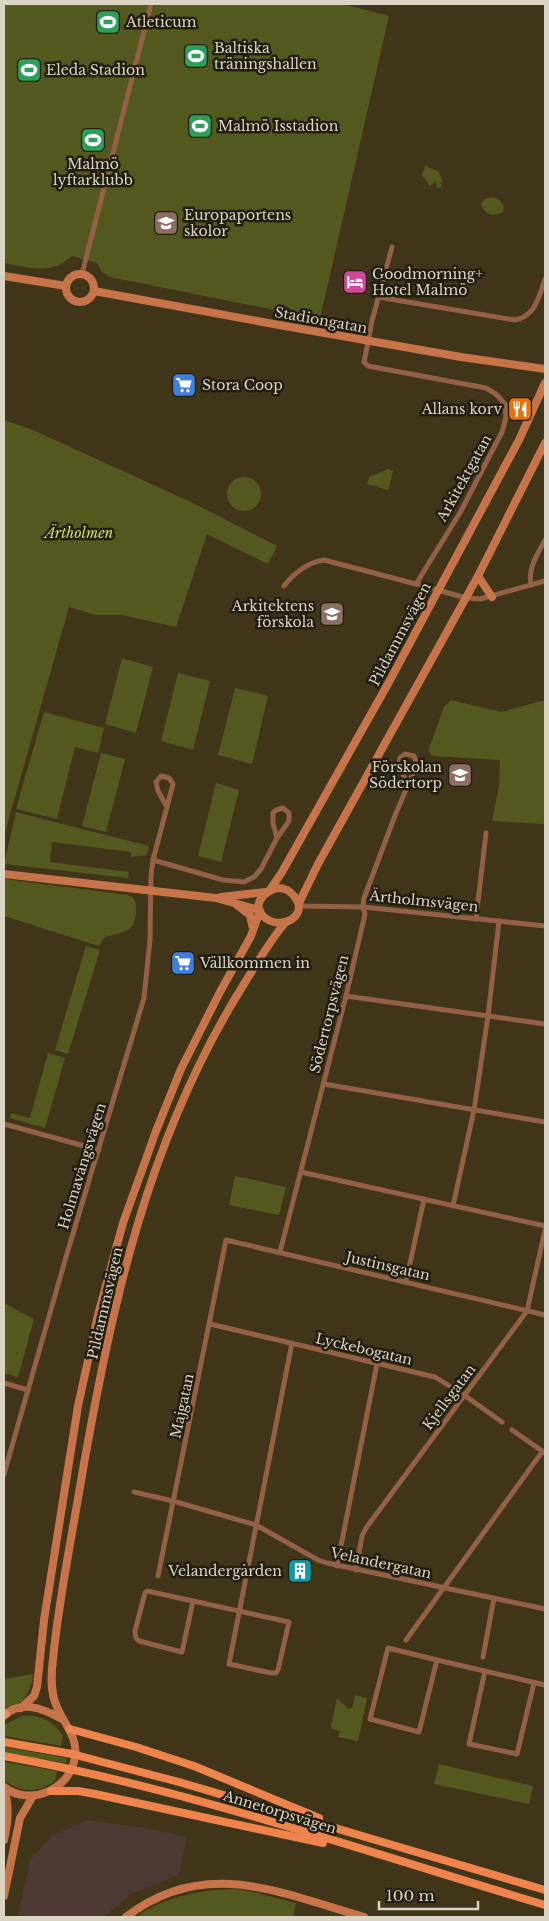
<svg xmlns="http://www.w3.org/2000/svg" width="549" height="1921" viewBox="0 0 549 1921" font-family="'Libre Baskerville',serif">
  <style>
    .industrial { fill: #4d3a34 }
    .green { fill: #545920 }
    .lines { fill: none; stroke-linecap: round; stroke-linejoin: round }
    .street { stroke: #946046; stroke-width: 5 }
    .secondary { stroke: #c7744b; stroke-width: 8 }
    .primary { stroke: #ee844c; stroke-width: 8 }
    .labels { text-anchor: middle; stroke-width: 5; stroke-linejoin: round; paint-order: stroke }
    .poi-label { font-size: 14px; fill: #dad4c3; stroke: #231e12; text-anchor: start }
    .street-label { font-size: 14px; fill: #dad4c3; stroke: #231e12 }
    .park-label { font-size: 14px; font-style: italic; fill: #d2df68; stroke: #231e12 }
  </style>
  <rect width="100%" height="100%" fill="#413619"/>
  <polygon class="industrial" points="87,1820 146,1828 187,1837 179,1875 129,1895 104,1917 18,1917 30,1860 53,1835"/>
  <g class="green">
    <path d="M4 4H343L389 16 320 319 110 277 102 272 97 263 72 256C52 275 29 268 5 263L4 266Z"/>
    <polygon points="425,166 438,171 443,181 440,183 442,186 437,189 436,182 430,186 422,175"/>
    <path d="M491 197C498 198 501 200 504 207L503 212C493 217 484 215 481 204L485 199Z"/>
    <polygon points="4,420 33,430 195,504 277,546 268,564 207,534 176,627 122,615 96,615 69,607 4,836"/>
    <polygon points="388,469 393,471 388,490 367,484 369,477"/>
    <circle cx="244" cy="494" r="17"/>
    <polygon points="122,658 153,667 136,733 105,724"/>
    <polygon points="178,673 210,681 193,750 161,741"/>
    <polygon points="235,688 268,696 252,764 218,755"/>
    <polygon points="451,700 501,712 545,700 545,824 492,821 499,786 500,760 433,756 428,751 444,707"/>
    <polygon points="44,712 104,728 98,753 75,747 57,819 16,809"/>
    <polygon points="101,753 125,759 106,832 82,826"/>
    <polygon points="216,783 239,790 221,862 198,856"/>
    <polygon points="16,812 149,846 147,855 131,857 131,852 52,842 50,862 129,872 128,878 4,864"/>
    <path d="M4 879 128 895C135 898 136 901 136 908 136 933 126 931 105 937L99 946 4 916Z"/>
    <polygon points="86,946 100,950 68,1054 55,1050"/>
    <polygon points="48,1053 65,1058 45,1128 10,1118 11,1113 30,1118"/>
    <polygon points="235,1176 286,1187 279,1215 229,1205"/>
    <polygon points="5,1304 34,1319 18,1377 4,1373"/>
    <path d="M33 1674C31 1693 24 1705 4 1709V1679Z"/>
    <polygon points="355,1695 367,1698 358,1741 338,1737 340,1731 332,1729 331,1726 337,1698 349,1709 352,1708"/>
    <path d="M22 1716C40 1714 54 1721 63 1736L61 1746 4 1736V1725Z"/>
    <polygon points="4,1747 67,1758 66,1763 4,1752"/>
    <path d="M4 1762 57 1771 55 1781C39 1793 19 1793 4 1780Z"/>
    <polygon points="439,1764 533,1786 529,1804 434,1784"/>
    <path d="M234 1889 253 1892 296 1903 293 1917H136C165 1896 200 1890 234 1889Z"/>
  </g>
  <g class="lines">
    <g class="street">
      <polyline points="82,274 151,4"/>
      <path d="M378 297 515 320C536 316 539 296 545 279"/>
      <polyline points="416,584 466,598 480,599 545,581"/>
      <path d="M531 585C528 567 537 555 545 540"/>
      <path d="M284 586C293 574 308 562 324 560L416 584 461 511 502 432 506 417 505 404 496 394 486 388 368 366 364 362 372 321 392 247"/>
      <polyline points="153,860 223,880 244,882 254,877 261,869 277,838 273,823 273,813 276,810 283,808 289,813 289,821 277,838"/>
      <polyline points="299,906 363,907 545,926"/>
      <polyline points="476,919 486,833"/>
      <polyline points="346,996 545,1024"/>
      <polyline points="324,1084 545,1122"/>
      <polyline points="4,1124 99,1150"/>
      <polyline points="301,1172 545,1226"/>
      <polyline points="453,1206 474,1110 488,1016 499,921"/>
      <polyline points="280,1252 346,996 365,914 363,907 364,898 396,813 417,764 414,756 405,754 400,758 399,762 407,785"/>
      <polyline points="406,1282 424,1199"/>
      <polyline points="210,1324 435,1377 464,1395 502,1422"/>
      <polyline points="4,1383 28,1390"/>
      <polyline points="512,1430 545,1453"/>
      <polyline points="4,1474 66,1257 144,998 150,940 151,875 153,860 173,784 169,778 161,776 156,782 158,791 167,807"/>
      <polyline points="134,1492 173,1501 256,1525 318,1560 327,1563 545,1609"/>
      <polyline points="337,1566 377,1364"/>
      <polyline points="356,1570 362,1536 366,1528 527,1311 545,1230"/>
      <polyline points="158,1576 226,1240 545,1315"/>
      <polygon points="147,1591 193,1601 182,1652 139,1641 136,1638 135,1631 145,1593"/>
      <polyline points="193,1601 289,1622 278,1670 276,1673 271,1673 229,1664 292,1343"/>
      <polyline points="406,1640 542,1452"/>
      <polygon points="388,1648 437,1660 419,1732 370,1719"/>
      <polyline points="483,1657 494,1598"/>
      <polyline points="437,1660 545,1685"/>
      <polyline points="485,1671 469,1744 517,1754 534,1683"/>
    </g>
    <g class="secondary">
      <circle cx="80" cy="288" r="14"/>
      <polyline points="4,276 66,286"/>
      <polyline points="94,291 268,323 461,357 545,369"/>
      <polyline points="478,576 492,597"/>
      <polyline points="4,874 216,898 259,910"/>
      <path d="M277 888C285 888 289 890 294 896 311 915 280 933 263 916 251 904 265 891 277 888Z"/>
      <polyline points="269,891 282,872 389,682 519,440 545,383"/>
      <polyline points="221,897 266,892"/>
      <polyline points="299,903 318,864 478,576 545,443"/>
      <polyline points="237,905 250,915 253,929"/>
      <polyline points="21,1708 34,1696 37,1687 44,1620 78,1406 98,1315 123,1223 156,1131 181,1069 220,992 251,936 260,911"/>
      <path d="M4 1716C21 1699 44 1709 62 1719"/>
      <path d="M4 1787C30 1807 70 1790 75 1757 78 1737 64 1724 57 1707 50 1692 51 1675 53 1659 59 1597 72 1536 82 1475 113 1300 148 1137 244 984 257 963 269 942 285 923"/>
      <path d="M4 1790C10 1806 8 1823 4 1840"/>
      <polyline points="4,1896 20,1818 33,1796"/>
      <path d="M126 1917C205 1856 280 1893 364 1917"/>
    </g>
    <g class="primary">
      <polyline points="4,1714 6,1714"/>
      <polyline points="70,1729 136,1747 194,1766 319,1818"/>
      <polyline points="4,1742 72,1754 179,1782 545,1890"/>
      <path d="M4 1756C188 1789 366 1852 545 1905"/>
      <polyline points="51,1791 78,1791 95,1794 323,1843"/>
    </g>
  </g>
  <defs>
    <symbol id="stadium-square" viewBox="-11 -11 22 22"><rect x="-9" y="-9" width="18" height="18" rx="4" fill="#2e9e5b" stroke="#231e12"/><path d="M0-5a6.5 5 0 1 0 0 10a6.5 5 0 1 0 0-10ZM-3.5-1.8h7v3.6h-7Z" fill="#fff"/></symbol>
    <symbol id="school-square" viewBox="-11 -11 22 22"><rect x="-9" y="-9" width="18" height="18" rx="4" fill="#8d6e63" stroke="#231e12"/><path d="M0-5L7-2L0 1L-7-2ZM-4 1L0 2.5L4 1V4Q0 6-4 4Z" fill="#fff"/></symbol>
    <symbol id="hotel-square" viewBox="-11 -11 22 22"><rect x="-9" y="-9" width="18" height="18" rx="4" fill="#d1479c" stroke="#231e12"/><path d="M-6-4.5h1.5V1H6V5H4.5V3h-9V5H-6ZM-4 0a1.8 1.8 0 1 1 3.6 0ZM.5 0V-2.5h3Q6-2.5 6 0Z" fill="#fff"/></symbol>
    <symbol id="supermarket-square" viewBox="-11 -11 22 22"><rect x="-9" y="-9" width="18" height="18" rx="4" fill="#3f7fe0" stroke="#231e12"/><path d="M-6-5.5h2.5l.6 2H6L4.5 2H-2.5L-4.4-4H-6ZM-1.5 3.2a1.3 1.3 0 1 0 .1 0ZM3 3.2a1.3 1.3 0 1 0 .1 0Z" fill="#fff"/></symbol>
    <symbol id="restaurant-square" viewBox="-11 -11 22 22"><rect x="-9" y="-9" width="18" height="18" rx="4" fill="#e8710a" stroke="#231e12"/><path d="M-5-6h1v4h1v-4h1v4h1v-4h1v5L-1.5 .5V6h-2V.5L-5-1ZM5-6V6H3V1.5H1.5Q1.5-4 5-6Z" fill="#fff"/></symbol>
    <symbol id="building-square" viewBox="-11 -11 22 22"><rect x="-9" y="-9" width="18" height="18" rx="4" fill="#0f9aa8" stroke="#231e12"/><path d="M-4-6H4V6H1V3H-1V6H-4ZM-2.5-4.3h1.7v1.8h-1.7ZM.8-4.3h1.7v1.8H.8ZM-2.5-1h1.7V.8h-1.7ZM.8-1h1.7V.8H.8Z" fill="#fff"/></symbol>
  </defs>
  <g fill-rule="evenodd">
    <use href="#stadium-square" x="94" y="8" width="28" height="28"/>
    <use href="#stadium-square" x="182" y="42" width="28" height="28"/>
    <use href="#stadium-square" x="15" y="56" width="28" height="28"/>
    <use href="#stadium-square" x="186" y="112" width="28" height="28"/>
    <use href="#stadium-square" x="79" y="126" width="28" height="28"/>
    <use href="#school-square" x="152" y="209" width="28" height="28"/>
    <use href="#hotel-square" x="341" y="268" width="28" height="28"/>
    <use href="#supermarket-square" x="170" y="371" width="28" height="28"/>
    <use href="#restaurant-square" x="506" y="395" width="28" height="28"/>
    <use href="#school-square" x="318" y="600" width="28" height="28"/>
    <use href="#school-square" x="446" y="761" width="28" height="28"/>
    <use href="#supermarket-square" x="169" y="949" width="28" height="28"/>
    <use href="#building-square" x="286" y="1557" width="28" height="28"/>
  </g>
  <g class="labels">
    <g class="poi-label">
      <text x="126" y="27">Atleticum</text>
      <text x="214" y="53">Baltiska<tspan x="214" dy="16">träningshallen</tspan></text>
      <text x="46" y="75">Eleda Stadion</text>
      <text x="218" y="131">Malmö Isstadion</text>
      <text x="93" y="169" text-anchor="middle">Malmö<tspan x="93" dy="16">lyftarklubb</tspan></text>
      <text x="184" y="220">Europaportens<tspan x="184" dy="16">skolor</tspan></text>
      <text x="372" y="279">Goodmorning+<tspan x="372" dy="16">Hotel Malmö</tspan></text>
      <text x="202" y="390">Stora Coop</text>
      <text x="502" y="414" text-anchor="end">Allans korv</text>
      <text x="314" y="611" text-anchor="end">Arkitektens<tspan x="314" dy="16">förskola</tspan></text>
      <text x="442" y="772" text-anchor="end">Förskolan<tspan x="442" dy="16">Södertorp</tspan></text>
      <text x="200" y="968">Vällkommen in</text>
      <text x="282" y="1576" text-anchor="end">Velandergården</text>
    </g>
    <g class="street-label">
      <text transform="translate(321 320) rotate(10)" y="5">Stadiongatan</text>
      <text transform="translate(464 478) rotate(-61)" y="5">Arkitektgatan</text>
      <text transform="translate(400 634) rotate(-62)" y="5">Pildammsvägen</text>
      <text transform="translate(424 901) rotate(6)" y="5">Ärtholmsvägen</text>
      <text transform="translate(329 1014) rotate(-76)" y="5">Södertorpsvägen</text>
      <text transform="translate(82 1166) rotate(-73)" y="5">Holmavångsvägen</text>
      <text transform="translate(388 1266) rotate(13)" y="5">Justinsgatan</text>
      <text transform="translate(105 1303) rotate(-77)" y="5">Pildammsvägen</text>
      <text transform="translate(364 1349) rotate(13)" y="5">Lyckebogatan</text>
      <text transform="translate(449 1397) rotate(-53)" y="5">Kjellsgatan</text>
      <text transform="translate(182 1406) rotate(-78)" y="5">Majgatan</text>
      <text transform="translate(381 1563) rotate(12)" y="5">Velandergatan</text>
      <text transform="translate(280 1812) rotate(17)" y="5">Annetorpsvägen</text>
    </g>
    <g class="park-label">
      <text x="79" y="538">Ärtholmen</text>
    </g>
  </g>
  <rect width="549" height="1921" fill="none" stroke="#dad4c3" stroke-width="10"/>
  <path d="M379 1901v8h99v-8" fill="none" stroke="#dad4c3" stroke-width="2.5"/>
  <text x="386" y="1901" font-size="15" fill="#dad4c3" stroke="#231e12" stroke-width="4" paint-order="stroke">100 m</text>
</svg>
